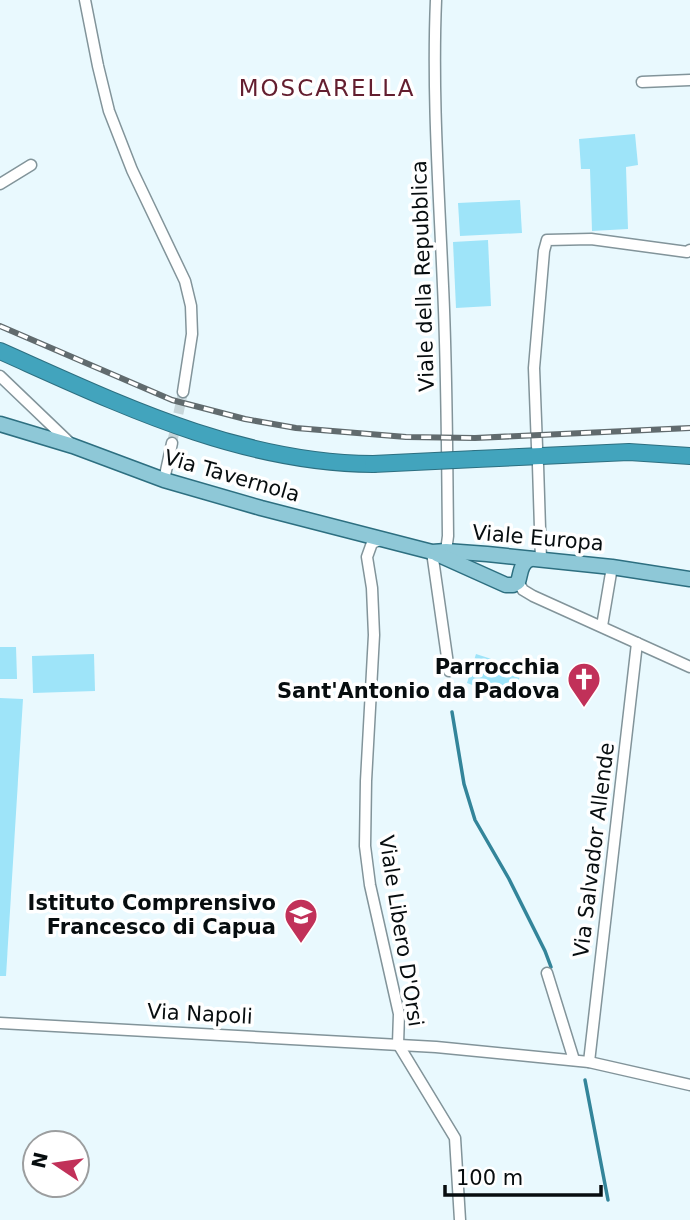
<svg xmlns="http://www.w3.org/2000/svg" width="690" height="1220" viewBox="0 0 690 1220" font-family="'DejaVu Sans',sans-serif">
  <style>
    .green { fill: #9ee4f9 }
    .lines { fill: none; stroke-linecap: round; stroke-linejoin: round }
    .stream { stroke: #33859a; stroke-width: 3.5 }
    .minor-tunnel { stroke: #c7d6da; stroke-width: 10; stroke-dasharray: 10 5; stroke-linecap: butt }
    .minor-casing { stroke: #82949a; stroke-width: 13 }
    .major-casing { stroke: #2d6f80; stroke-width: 17 }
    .highway-casing { stroke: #2d6f80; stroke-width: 18 }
    .minor { stroke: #fff; stroke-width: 10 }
    .major { stroke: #8ec8d7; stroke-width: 14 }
    .highway { stroke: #42a4bd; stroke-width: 16 }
    .rail-casing { stroke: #616b6e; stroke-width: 6 }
    .rail { stroke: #fff; stroke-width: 3.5; stroke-dasharray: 10; stroke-linecap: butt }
    .highway-bridge-casing { stroke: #2d6f80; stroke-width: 18; stroke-linecap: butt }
    .highway-bridge { stroke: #42a4bd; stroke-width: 16 }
    .labels { text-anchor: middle; stroke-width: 7; stroke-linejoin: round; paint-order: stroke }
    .street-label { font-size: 21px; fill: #070d0f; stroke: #fff }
    .poi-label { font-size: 21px; font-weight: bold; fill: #070d0f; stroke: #fff; text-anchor: end }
    .neighbourhood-label { font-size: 23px; letter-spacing: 2px; fill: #631e2f; stroke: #fff }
  </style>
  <rect width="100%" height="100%" fill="#e9f9fe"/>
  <g class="green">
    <polygon points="635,134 638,165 626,167 628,229 592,231 590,169 581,169 579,139"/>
    <polygon points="520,200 522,233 460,236 458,203"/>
    <polygon points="488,240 491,306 456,308 453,242"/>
    <polygon points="0,647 16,647 17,679 0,679"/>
    <polygon points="94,654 95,691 33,693 32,656"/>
    <polygon points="476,654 522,669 513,700 467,683"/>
    <polygon points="0,698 23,699 6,976 0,976"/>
  </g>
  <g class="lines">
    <g class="stream">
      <polyline points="452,712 464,784 475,820 509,879 545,951 551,967"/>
      <polyline points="585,1080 608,1200"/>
    </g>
    <polyline class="minor-tunnel" points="172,443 183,392"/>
    <defs>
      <g id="minor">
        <polyline points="85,0 98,66 109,111 132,170 185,281 191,306 192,334 183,392"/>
        <path d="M436 0C432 95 439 191 443 286 447 370 447 453 448 536L446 551"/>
        <polyline points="642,82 690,80"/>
        <polyline points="0,184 31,165"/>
        <polyline points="0,376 71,444"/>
        <polyline points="537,447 534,368 544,251 547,240 591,239 687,252 690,250"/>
        <polyline points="538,465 541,560"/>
        <polyline points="164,480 172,443"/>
        <polyline points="383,539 372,543 367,557 372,588 374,635 366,781 365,846 370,885 399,1014 398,1044"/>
        <polyline points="432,552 449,671"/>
        <polyline points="518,582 523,590 533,596 690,667"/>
        <polyline points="602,626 612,567"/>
        <polyline points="547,973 574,1060"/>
        <polyline points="0,1023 436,1047 589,1062 690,1085"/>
        <polyline points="398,1044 455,1138 460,1220"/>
        <polyline points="589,1062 637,643"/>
      </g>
      <g id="major">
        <polyline points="0,424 73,446 164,480 261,508 432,552 446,551 487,554 612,567 690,579"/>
        <path d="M437 554 506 585H513L518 582C521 573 520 564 530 559"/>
      </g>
      <g id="highway">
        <path d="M0 351C119 404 239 463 373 464"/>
        <polyline points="476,459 629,452 690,456"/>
      </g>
    </defs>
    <use href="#minor" class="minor-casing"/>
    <use href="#major" class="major-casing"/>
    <use href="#highway" class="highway-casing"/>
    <use href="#minor" class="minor"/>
    <use href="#major" class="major"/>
    <use href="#highway" class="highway"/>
    <defs>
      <polyline id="rail" points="0,326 172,400 245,419 296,428 406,437 475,438 690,428"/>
    </defs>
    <use href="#rail" class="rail-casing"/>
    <use href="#rail" class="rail"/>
    <defs>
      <polyline id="highway-bridge" points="373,464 476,459"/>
    </defs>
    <use href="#highway-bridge" class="highway-bridge-casing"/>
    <use href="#highway-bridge" class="highway-bridge"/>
  </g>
  <defs>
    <symbol id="church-pin" viewBox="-11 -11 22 30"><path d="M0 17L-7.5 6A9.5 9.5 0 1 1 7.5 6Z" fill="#c13159" stroke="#fff"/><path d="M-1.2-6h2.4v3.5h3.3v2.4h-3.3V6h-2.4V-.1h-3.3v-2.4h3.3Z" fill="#fff"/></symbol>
    <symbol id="school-pin" viewBox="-11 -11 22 30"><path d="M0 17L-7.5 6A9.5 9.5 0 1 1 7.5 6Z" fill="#c13159" stroke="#fff"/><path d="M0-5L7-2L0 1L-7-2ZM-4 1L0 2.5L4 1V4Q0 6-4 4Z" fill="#fff"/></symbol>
  </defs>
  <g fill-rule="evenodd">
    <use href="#church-pin" x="565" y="660" width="38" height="52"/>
    <use href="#school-pin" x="282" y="896" width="38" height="52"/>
  </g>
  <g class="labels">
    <g class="street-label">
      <text transform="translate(423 276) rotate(-92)" y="7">Viale della Repubblica</text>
      <text transform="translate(232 476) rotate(16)" y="7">Via Tavernola</text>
      <text transform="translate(538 538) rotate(5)" y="7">Viale Europa</text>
      <text transform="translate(594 850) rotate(-83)" y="7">Via Salvador Allende</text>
      <text transform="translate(401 931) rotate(81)" y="7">Viale Libero D'Orsi</text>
      <text transform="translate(200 1014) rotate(3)" y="7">Via Napoli</text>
    </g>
    <g class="poi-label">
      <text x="560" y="674">Parrocchia<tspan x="560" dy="24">Sant'Antonio da Padova</tspan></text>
      <text x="276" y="910">Istituto Comprensivo<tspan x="276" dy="24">Francesco di Capua</tspan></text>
    </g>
    <g class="neighbourhood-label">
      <text x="327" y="96">MOSCARELLA</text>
    </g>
  </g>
  <g transform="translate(56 1164) rotate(283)"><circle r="33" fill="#ffffff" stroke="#9c9e9f" stroke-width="2"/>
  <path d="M0-5L12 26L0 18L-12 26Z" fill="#c13159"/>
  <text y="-10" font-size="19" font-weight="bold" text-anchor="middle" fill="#070d0f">N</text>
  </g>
  <path d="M445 1185v10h156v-10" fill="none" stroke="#070d0f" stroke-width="3.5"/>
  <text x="456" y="1185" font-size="21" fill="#070d0f" stroke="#ffffff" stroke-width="5" paint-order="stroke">100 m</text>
</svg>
